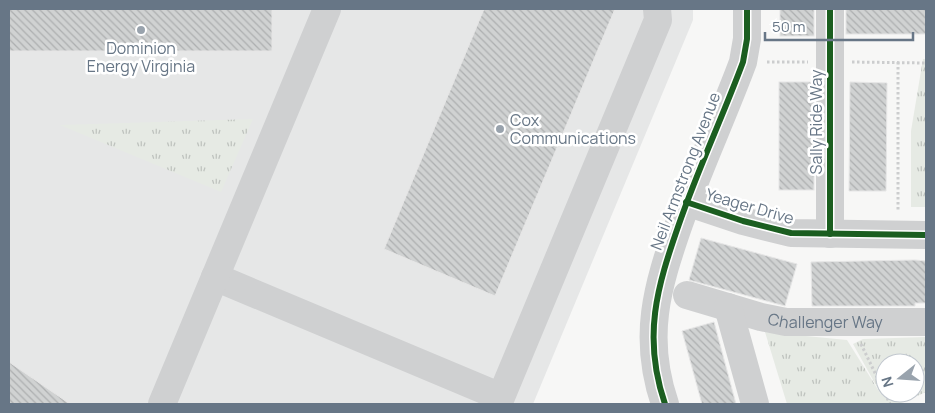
<svg xmlns="http://www.w3.org/2000/svg" width="935" height="413" viewBox="0 0 935 413" font-family="Manrope,sans-serif">
  <style>
    .built { fill: #e6e7e7 }
    .grass { fill: url(#grass-tufts); fill-rule: evenodd }
    .building { fill: url(#building-back-hatch); stroke: #e6e6e6 }
    .lines { fill: none; stroke-linecap: round; stroke-linejoin: round }
    .path { stroke: #cccdce; stroke-width: 3; stroke-dasharray: 2.5 2.5; stroke-linecap: butt }
    .minor { stroke: #cfd0d1; stroke-width: 28 }
    .cycleway-casing { stroke: #fff; stroke-width: 9 }
    .cycleway { stroke: #1b5e20; stroke-width: 6 }
    .poi-dot { fill: #99a3ad; stroke: #fff; stroke-width: 2 }
    .labels { text-anchor: middle; stroke-width: 5; stroke-linejoin: round; paint-order: stroke }
    .poi-label { font-size: 16px; fill: #677686; stroke: #fff }
    .street-label { font-size: 16px; fill: #677686; stroke: #fff }
  </style>
  <defs>
    <pattern id="grass-tufts" width="24" height="20" patternUnits="userSpaceOnUse" patternTransform="scale(1.25)"><rect width="24" height="20" fill="#e6eae4"/><path d="M3 7l-1-3M5 7V3M7 7l1-3M15 17l-1-3M17 17v-4M19 17l1-3" fill="none" stroke="#bec2be"/></pattern>
    <pattern id="building-back-hatch" width="6" height="6" patternUnits="userSpaceOnUse" patternTransform="scale(1.25)"><rect width="6" height="6" fill="#d0d2d2"/><path d="M-1 5l2 2M0 0l6 6M5-1l2 2" fill="none" stroke="#adafb0"/></pattern>
  </defs>
  <rect width="100%" height="100%" fill="#f7f7f6"/>
  <polygon class="built" points="9,9 693,9 693,20 533,404 9,404"/>
  <g class="grass">
    <polygon points="923,59 926,59 926,207 911,207 911,131"/>
    <polygon points="253,119 221,192 60,125"/>
    <path d="M765 332 847 340 882 396 853 344 863 339 926 337V392L899 404H787ZM885 363H915V393H885Z"/>
  </g>
  <g class="building">
    <rect x="9" y="9" width="263" height="42"/>
    <polygon points="484,9 615,9 495,296 384,249"/>
    <rect x="780" y="9" width="34" height="27"/>
    <rect x="846" y="9" width="80" height="25"/>
    <rect x="779" y="82" width="35" height="108"/>
    <polygon points="850,82 887,83 886,191 849,191"/>
    <polygon points="701,238 797,264 785,306 689,280"/>
    <polygon points="915,260 926,261 926,303 915,303 915,306 812,306 811,262"/>
    <polygon points="714,322 736,404 702,404 682,331"/>
    <polygon points="9,362 70,404 9,404"/>
  </g>
  <g class="lines">
    <g class="path">
      <polyline points="767,62 808,62"/>
      <polyline points="852,62 926,63"/>
      <polyline points="898,62 898,212"/>
      <polyline points="861,344 890,404"/>
    </g>
    <g class="minor">
      <polyline points="686,202 743,221 791,233 926,235"/>
      <polyline points="830,234 830,9"/>
      <polyline points="215,277 501,397 658,20 657,9"/>
      <path id="s1" d="M687 295 761 317 786 322H926"/>
      <polyline points="728,307 755,404"/>
      <polyline points="162,404 327,9"/>
      <path d="M665 404C642 337 657 287 679 224 698 169 723 116 743 62L747 39V9"/>
    </g>
    <defs>
      <g id="cycleway">
        <polyline points="686,202 743,221 791,233 926,235"/>
        <polyline points="830,234 830,9"/>
        <path d="M665 404C642 337 657 287 679 224 698 169 723 116 743 62L747 39V9"/>
      </g>
    </defs>
    <use href="#cycleway" class="cycleway-casing"/>
    <use href="#cycleway" class="cycleway"/>
  </g>
  <g class="poi-dot">
    <circle cx="141" cy="30" r="5"/>
    <circle cx="500" cy="129" r="5"/>
  </g>
  <g class="labels">
    <g class="poi-label">
      <text x="141" y="54">Dominion<tspan x="141" dy="18">Energy Virginia</tspan></text>
      <text x="510" y="126" text-anchor="start">Cox<tspan x="510" dy="18">Communications</tspan></text>
    </g>
    <g class="street-label">
      <text transform="translate(816 122) rotate(-90)" y="6">Sally Ride Way</text>
      <text transform="translate(685 171) rotate(-69)" y="6">Neil Armstrong Avenue</text>
      <text transform="translate(750 206) rotate(16)" y="6">Yeager Drive</text>
      <text dy="6" stroke="none"><textPath href="#s1" startOffset="142">Challenger Way</textPath></text>
    </g>
  </g>
  <rect width="935" height="413" fill="none" stroke="#677686" stroke-width="20"/>
  <g transform="translate(900 378) rotate(253)"><circle r="24" fill="#ffffff" stroke="#c2c8cf"/>
  <path d="M0-4L9 19L0 12L-9 19Z" fill="#99a3ad"/>
  <text y="-8" font-size="14" font-weight="bold" text-anchor="middle" fill="#677686">N</text>
  </g>
  <path d="M765 32v8h148v-8" fill="none" stroke="#677686" stroke-width="2.5"/>
  <text x="772" y="32" font-size="15" fill="#677686" stroke="#ffffff" stroke-width="4" paint-order="stroke">50 m</text>
</svg>
